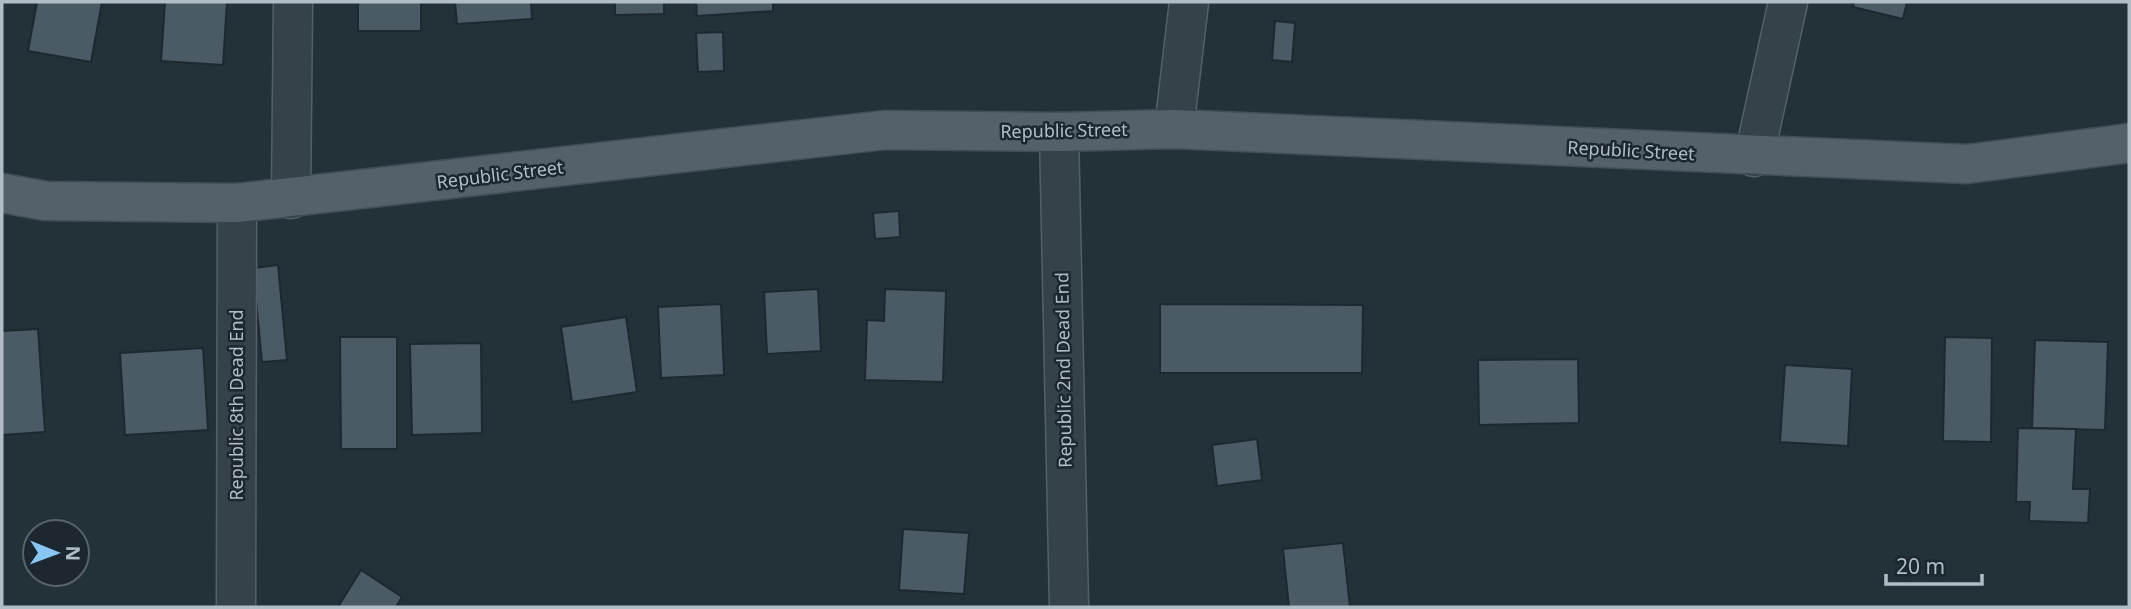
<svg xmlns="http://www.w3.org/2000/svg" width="2131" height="609" viewBox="0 0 2131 609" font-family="'Noto Sans',sans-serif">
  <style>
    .building { fill: #4b5b65; stroke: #1d2931; stroke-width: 2 }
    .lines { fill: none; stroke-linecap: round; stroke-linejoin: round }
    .minor-casing { stroke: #546068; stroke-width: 41 }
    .major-casing { stroke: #424e56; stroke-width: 41 }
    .minor { stroke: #36424a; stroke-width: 38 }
    .major { stroke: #54616a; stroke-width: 38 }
    .labels { text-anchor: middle; stroke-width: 5; stroke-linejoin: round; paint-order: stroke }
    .street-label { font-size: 18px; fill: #b1bdc6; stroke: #1c272f }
  </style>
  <rect width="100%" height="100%" fill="#233139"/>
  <g class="building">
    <polygon points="37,2 102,2 91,62 28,51"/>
    <polygon points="165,2 227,2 223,65 161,61"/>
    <rect x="358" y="2" width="63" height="29"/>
    <polygon points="455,2 531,2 532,19 457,24"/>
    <polygon points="615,2 664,2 664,14 615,15"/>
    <polygon points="696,2 773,2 773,11 697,16"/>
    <polygon points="1854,2 1907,2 1903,19 1853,7"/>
    <polygon points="1275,21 1295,23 1292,62 1272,60"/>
    <polygon points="723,32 724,71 698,72 696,33"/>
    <polygon points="899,211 900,237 875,239 873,213"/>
    <polygon points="278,265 287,360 262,362 253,268"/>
    <polygon points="818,289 821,351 767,354 764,292"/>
    <polygon points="885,289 946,291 943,382 865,380 867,320 884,321"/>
    <polygon points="721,304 724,375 661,378 658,307"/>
    <polygon points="1160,304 1363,305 1362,373 1160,373"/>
    <polygon points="626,317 637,392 572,402 561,327"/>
    <polygon points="38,329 45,432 2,435 2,331"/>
    <polygon points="340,337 397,337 397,449 341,449"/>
    <polygon points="1945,337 1992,338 1991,442 1943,441"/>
    <polygon points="2035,340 2108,342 2105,430 2032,428"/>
    <polygon points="481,343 482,433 412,435 410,344"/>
    <polygon points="203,348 208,430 125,435 120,353"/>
    <polygon points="1578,359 1579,423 1479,425 1478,360"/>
    <polygon points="1785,365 1852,369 1848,446 1780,442"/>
    <polygon points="2018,428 2076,429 2073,489 2090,489 2088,523 2029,521 2030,502 2016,502"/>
    <polygon points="1257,439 1262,480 1217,486 1212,445"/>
    <polygon points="903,529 969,533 964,594 899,590"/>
    <polygon points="1343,543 1350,607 1289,607 1283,549"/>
    <polygon points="361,570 402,597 396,607 338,607"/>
  </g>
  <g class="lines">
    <defs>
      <g id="minor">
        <polyline points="1174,129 1189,2"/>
        <polyline points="1059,132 1069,607"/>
        <polyline points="1754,157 1788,2"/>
        <polyline points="291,199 293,2"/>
        <polyline points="236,607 237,203"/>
      </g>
      <polyline id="major" points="2,193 46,201 237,203 885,130 1059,132 1174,129 1967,164 2129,143"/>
    </defs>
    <use href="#minor" class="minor-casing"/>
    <use href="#major" class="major-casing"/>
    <use href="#minor" class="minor"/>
    <use href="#major" class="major"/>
  </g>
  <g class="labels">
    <g class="street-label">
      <text transform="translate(1064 131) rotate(-1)" y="6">Republic Street</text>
      <text transform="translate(1631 151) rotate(3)" y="6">Republic Street</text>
      <text transform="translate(500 175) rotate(-7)" y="6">Republic Street</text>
      <text transform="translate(1064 370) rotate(-91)" y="6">Republic 2nd Dead End</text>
      <text transform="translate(237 405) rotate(-90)" y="6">Republic 8th Dead End</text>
    </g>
  </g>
  <rect width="2131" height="609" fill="none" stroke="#b1bdc6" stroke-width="7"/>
  <g transform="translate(56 553) rotate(91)"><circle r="33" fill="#1c272f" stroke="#58636b" stroke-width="2"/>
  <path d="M0-5L12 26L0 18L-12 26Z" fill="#88c6f4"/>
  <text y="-10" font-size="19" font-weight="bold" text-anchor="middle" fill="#b1bdc6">N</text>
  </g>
  <path d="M1886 574v10h96v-10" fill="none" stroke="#b1bdc6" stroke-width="3.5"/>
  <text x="1896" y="574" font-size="21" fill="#b1bdc6" stroke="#1c272f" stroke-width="5" paint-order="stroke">20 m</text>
</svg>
